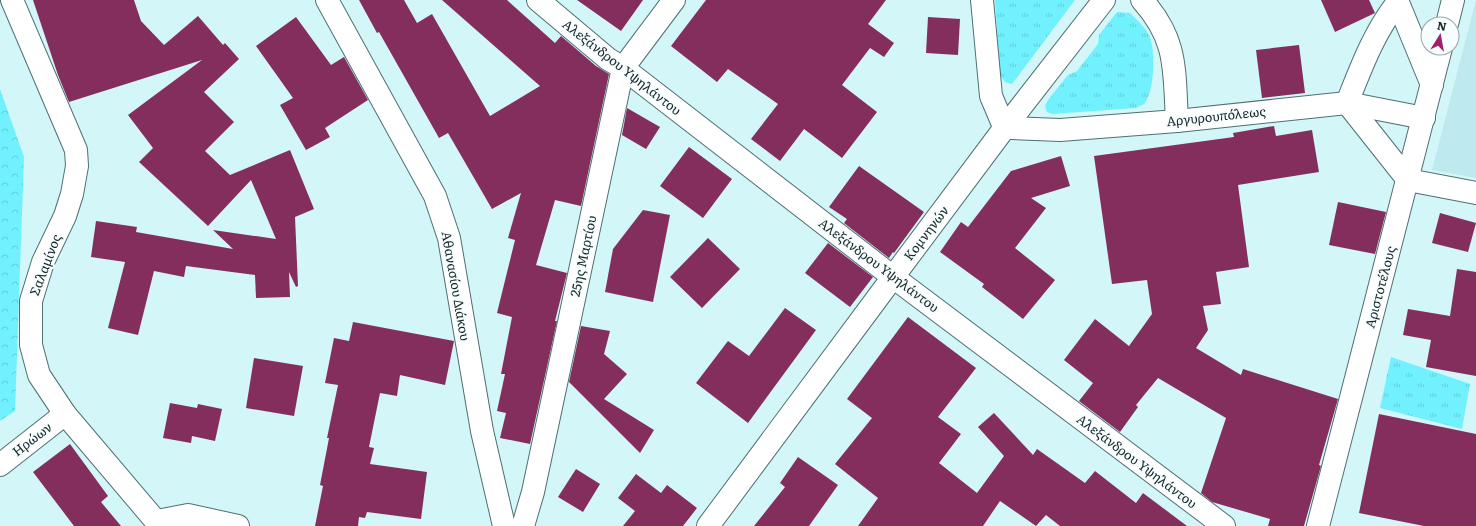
<svg xmlns="http://www.w3.org/2000/svg" width="1476" height="526" viewBox="0 0 1476 526" font-family="Literata,serif">
  <style>
    .built { fill: #bee9ee }
    .grass { fill: url(#grass-tufts) }
    .forest { fill: url(#forest-crowns) }
    .building { fill: #842e5d }
    .lines { fill: none; stroke-linecap: round; stroke-linejoin: round }
    .street-casing { stroke: #506f72; stroke-width: 24 }
    .secondary-casing { stroke: #506f72; stroke-width: 24 }
    .street { stroke: #fff; stroke-width: 22 }
    .secondary { stroke: #fff; stroke-width: 22 }
    .labels { text-anchor: middle; stroke-width: 4; stroke-linejoin: round; paint-order: stroke }
    .street-label { font-size: 13px; fill: #192627; stroke: #f6fdfe }
  </style>
  <defs>
    <pattern id="grass-tufts" width="24" height="20" patternUnits="userSpaceOnUse"><rect width="24" height="20" fill="#70f1fd"/><path d="M3 7l-1-3M5 7V3M7 7l1-3M15 17l-1-3M17 17v-4M19 17l1-3" fill="none" stroke="#60ced9"/></pattern>
    <pattern id="forest-crowns" width="20" height="18" patternUnits="userSpaceOnUse"><rect width="20" height="18" fill="#70f1fd"/><path d="M2 6a3 3 0 1 1 6 0M12 15a3 3 0 1 1 6 0" fill="none" stroke="#60ced9"/></pattern>
  </defs>
  <rect width="100%" height="100%" fill="#d3f6f9"/>
  <polygon class="built" points="1476,0 1476,178 1432,170"/>
  <g class="grass">
    <polygon points="995,0 1075,0 1012,84 1005,82 1000,75"/>
    <path d="M1117 12 1130 13C1137 20 1146 28 1150 37 1155 51 1155 92 1144 104 1142 105 1138 107 1136 108L1052 114 1047 112 1045 106 1048 100 1068 75 1077 71 1098 44 1099 35Z"/>
    <polygon points="1391,357 1470,384 1462,429 1380,408"/>
  </g>
  <polygon class="forest" points="0,89 24,157 15,411 0,421"/>
  <g class="building">
    <polygon points="33,0 134,0 141,21 164,45 198,16 223,45 225,43 239,59 204,92 234,122 205,151 230,175 290,150 314,209 295,217 298,286 296,287 289,272 290,297 256,298 255,275 186,266 184,277 154,271 138,335 108,328 125,262 91,257 96,221 137,227 136,232 233,249 213,230 276,239 251,180 208,226 139,162 153,148 128,115 202,60 69,102 58,75"/>
    <polygon points="359,0 404,0 417,23 432,14 490,116 540,86 442,0 507,0 555,43 561,36 596,66 609,74 581,206 555,200 536,265 567,273 555,321 557,321 530,444 500,438 506,413 497,411 505,374 501,374 512,317 497,313 515,240 508,238 521,193 492,209 448,133 439,138 379,32 377,33"/>
    <polygon points="577,0 643,0 621,31"/>
    <polygon points="706,0 886,0 868,24 894,43 884,57 870,48 842,85 877,112 842,158 804,129 780,161 751,139 778,104 728,69 717,82 671,46"/>
    <polygon points="1321,0 1369,0 1375,13 1335,32"/>
    <polygon points="296,17 331,65 344,57 368,100 325,128 330,137 306,150 280,105 293,98 256,46"/>
    <polygon points="928,17 960,19 958,55 926,53"/>
    <polygon points="1299,45 1305,93 1262,98 1256,50"/>
    <polygon points="627,108 660,127 646,149 622,135"/>
    <polygon points="1274,126 1276,136 1312,130 1319,172 1238,185 1249,267 1216,272 1221,304 1203,306 1208,330 1196,348 1241,375 1243,369 1338,399 1319,465 1321,466 1304,526 1268,526 1270,519 1212,502 1201,493 1226,418 1158,378 1136,405 1138,407 1120,432 1079,401 1093,383 1064,360 1095,319 1129,346 1152,314 1147,280 1112,284 1094,156 1234,137 1233,133"/>
    <polygon points="689,147 732,179 703,218 660,186"/>
    <polygon points="1061,156 1070,186 1031,198 1046,208 1015,248 1055,280 1023,319 982,287 984,284 940,252 961,222 968,227 1011,171"/>
    <polygon points="859,166 924,212 894,253 893,252 889,258 844,223 847,219 829,207"/>
    <polygon points="1338,202 1386,212 1375,254 1329,245"/>
    <polygon points="643,210 670,215 653,302 605,292 613,249"/>
    <polygon points="1440,213 1476,223 1468,252 1432,243"/>
    <polygon points="708,238 740,269 702,308 670,277"/>
    <polygon points="828,243 873,277 850,307 805,273"/>
    <polygon points="1457,269 1476,272 1476,376 1426,367 1431,340 1403,335 1408,309 1450,316"/>
    <polygon points="785,308 816,330 748,423 696,383 728,341 749,356"/>
    <polygon points="908,317 976,368 938,417 961,434 939,463 977,493 1004,456 978,427 994,413 1033,455 1037,449 1085,483 1095,471 1136,503 1143,493 1187,526 1060,526 1046,515 1036,526 1000,501 983,526 858,526 878,498 835,464 872,418 847,399"/>
    <polygon points="353,322 454,341 445,385 400,375 397,396 380,393 369,447 374,448 370,464 427,472 421,519 367,512 365,518 359,517 358,526 315,526 323,486 320,485 329,438 327,438 338,385 325,383 334,338 349,341"/>
    <polygon points="581,326 610,331 604,354 627,374 604,399 654,430 640,453 569,382"/>
    <polygon points="254,358 303,366 294,416 246,408"/>
    <polygon points="170,403 197,408 198,404 222,409 215,441 192,436 191,443 163,438"/>
    <polygon points="1379,414 1476,434 1476,526 1424,526 1359,513"/>
    <polygon points="70,444 108,496 101,502 121,526 74,526 33,472"/>
    <polygon points="798,457 838,485 809,526 754,526 785,487 780,483"/>
    <polygon points="576,469 600,484 583,512 558,497"/>
    <polygon points="636,474 661,493 667,485 697,508 683,526 623,526 635,511 618,498"/>
  </g>
  <g class="lines">
    <defs>
      <g id="street">
        <polyline points="12,0 76,150 77,166 72,194 65,216 43,262 31,301 31,345 39,375 65,414 160,526"/>
        <polyline points="327,0 435,196 449,238 482,431 504,526"/>
        <polyline points="982,0 991,96 1002,122 1012,128 1060,130 1177,121 1347,103 1424,118"/>
        <path d="M1142 0C1178 40 1174 70 1177 121"/>
        <polyline points="1397,0 1432,85"/>
        <path d="M1398 2C1374 32 1361 68 1347 103L1408 180"/>
        <polyline points="1447,24 1453,0"/>
        <polyline points="1408,180 1476,193"/>
        <polyline points="0,465 65,414"/>
        <polyline points="157,521 188,515 238,526"/>
        <polyline points="523,526 533,492 623,68 608,59 538,0"/>
        <polyline points="708,526 893,277"/>
        <polyline points="1318,526 1441,48"/>
      </g>
      <g id="secondary">
        <polyline points="674,0 623,68 893,277 1224,526"/>
        <polyline points="893,277 1006,126 1104,0"/>
      </g>
    </defs>
    <use href="#street" class="street-casing"/>
    <use href="#secondary" class="secondary-casing"/>
    <use href="#street" class="street"/>
    <use href="#secondary" class="secondary"/>
  </g>
  <g class="labels">
    <g class="street-label">
      <text transform="translate(622 67) rotate(38)" y="5">Αλεξάνδρου Υψηλάντου</text>
      <text transform="translate(1216 116) rotate(-6)" y="5">Αργυρουπόλεως</text>
      <text transform="translate(926 233) rotate(-53)" y="5">Κομνηνών</text>
      <text transform="translate(583 256) rotate(-78)" y="5">25ης Μαρτίου</text>
      <text transform="translate(45 265) rotate(-69)" y="5">Σαλαμίνος</text>
      <text transform="translate(879 265) rotate(37)" y="5">Αλεξάνδρου Υψηλάντου</text>
      <text transform="translate(456 286) rotate(80)" y="5">Αθανασίου Διάκου</text>
      <text transform="translate(1380 287) rotate(-75)" y="5">Αριστοτέλους</text>
      <text transform="translate(32 439) rotate(-38)" y="5">Ηρώων</text>
      <text transform="translate(1137 461) rotate(37)" y="5">Αλεξάνδρου Υψηλάντου</text>
    </g>
  </g>
  <g transform="translate(1440 36) rotate(11)"><circle r="19" fill="#f6fdfe" stroke="#9ea7a8"/>
  <path d="M0-3L7 15L0 10L-7 15Z" fill="#a21f6e"/>
  <text y="-6" font-size="11" font-weight="bold" text-anchor="middle" fill="#192627">N</text>
  </g>
</svg>
